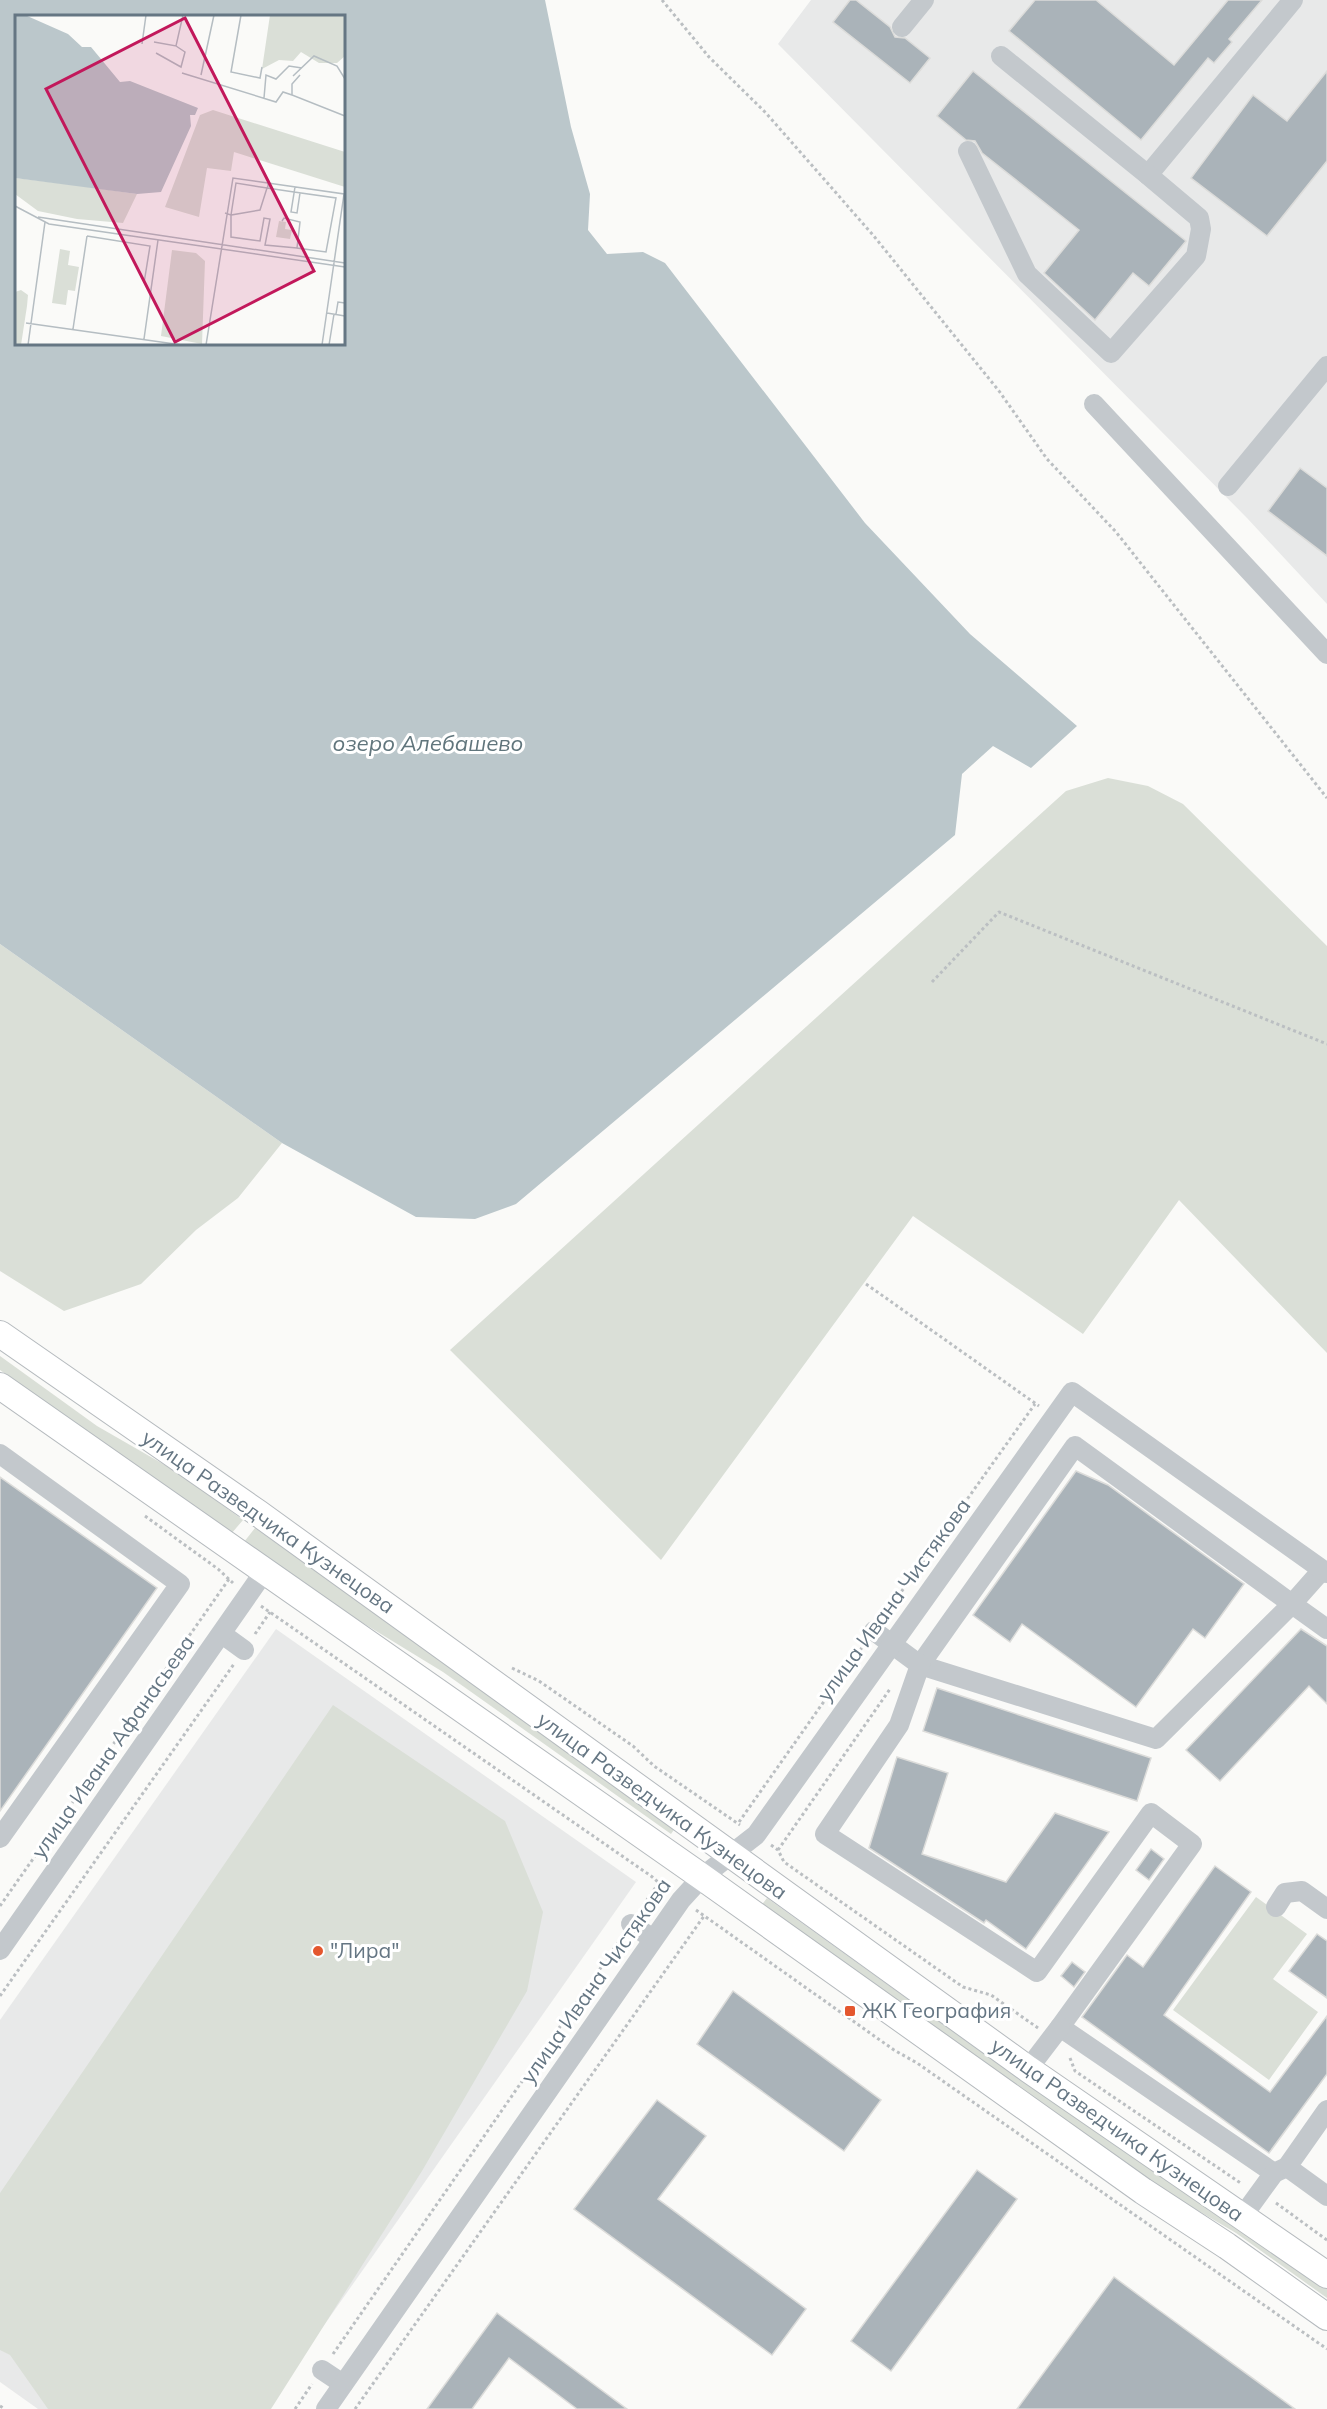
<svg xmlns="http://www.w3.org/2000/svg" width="1327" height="2409" viewBox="0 0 1327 2409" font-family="Mulish,sans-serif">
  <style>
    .built { fill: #e8e9e9 }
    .green { fill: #dadfd7 }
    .water { fill: #bbc7cb; fill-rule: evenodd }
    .building { fill: #aab3b9; stroke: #dcdcda; stroke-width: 1.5 }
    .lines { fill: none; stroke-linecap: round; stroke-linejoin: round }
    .major-casing { stroke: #b5babe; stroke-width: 28 }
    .path { stroke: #bbbfc2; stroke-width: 3; stroke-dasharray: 3 3; stroke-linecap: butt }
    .minor { stroke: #c3c8cc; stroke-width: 20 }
    .major { stroke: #fff; stroke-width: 26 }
    .poi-dot { fill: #e4572e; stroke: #fff; stroke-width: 2 }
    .labels { text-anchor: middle; stroke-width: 6; stroke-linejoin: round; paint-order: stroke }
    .street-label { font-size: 21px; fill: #657683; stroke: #fff }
    .poi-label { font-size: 21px; fill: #657683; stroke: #fff; text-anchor: start }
    .water-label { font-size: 22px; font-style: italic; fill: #60757c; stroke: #fff }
    .inset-road { fill: none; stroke: #b5bdc2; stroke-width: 1.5 }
    .view { fill: #c2185b; fill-opacity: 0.15; stroke: #c2185b; stroke-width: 3 }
    .inset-edge { fill: none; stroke: #657683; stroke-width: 3 }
  </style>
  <rect width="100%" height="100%" fill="#fafaf8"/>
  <g class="built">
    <polygon points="811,0 1327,0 1327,604 1247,518 778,44"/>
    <polygon points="276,1629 636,1882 265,2409 38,2409 0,2382 0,2020"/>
  </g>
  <g class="green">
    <polygon points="1108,778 1148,786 1183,804 1327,946 1327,1353 1179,1200 1083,1334 913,1216 661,1560 450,1350 1066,791"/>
    <polygon points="0,944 282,1143 238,1198 196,1230 141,1284 64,1311 0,1271"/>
    <polygon points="0,1356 97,1426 177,1472 243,1520 231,1534 0,1370"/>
    <polygon points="255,1528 676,1827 671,1834 443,1672 327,1601 244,1542"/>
    <polygon points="333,1705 505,1821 543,1912 527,1991 422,2171 271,2409 48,2409 10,2355 0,2350 0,2193"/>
    <polygon points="1256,1897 1307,1934 1273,1979 1318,2012 1269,2080 1173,2010"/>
    <polygon points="767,1898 994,2061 1094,2123 1327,2286 1327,2298 1236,2233 1129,2170 760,1907"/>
  </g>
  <path class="water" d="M0 0H545L571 127 590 194 588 230 607 254 643 252 665 263 865 523 970 634 1077 726 1031 768 993 746 962 774 955 835 516 1204 475 1219 416 1217 282 1143 0 944ZM16 16H344V344H16Z"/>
  <g class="building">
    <polygon points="850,0 856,0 890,27 895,37 905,38 930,58 910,83 833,22"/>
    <polygon points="1035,0 1096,0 1174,65 1228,0 1262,0 1229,39 1232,42 1214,63 1208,58 1141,140 1009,31"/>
    <polygon points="973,71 1186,241 1149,286 1133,273 1095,320 1044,273 1079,230 982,153 975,141 966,140 937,116"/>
    <polygon points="1327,71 1327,161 1267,236 1191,178 1253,95 1287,121"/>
    <polygon points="1300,468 1327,488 1327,556 1268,511"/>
    <polygon points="1076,1471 1108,1485 1244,1584 1205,1638 1193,1629 1136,1707 1022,1624 1010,1642 973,1615"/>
    <polygon points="0,1477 157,1588 0,1811"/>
    <polygon points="1301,1629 1327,1646 1327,1704 1309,1686 1220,1781 1186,1750"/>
    <polygon points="937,1688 1151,1758 1137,1801 923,1731"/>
    <polygon points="897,1757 948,1773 922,1854 1006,1882 1055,1813 1109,1832 1026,1949 986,1920 984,1923 869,1848"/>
    <polygon points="1151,1849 1164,1859 1149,1880 1136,1870"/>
    <polygon points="1215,1866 1251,1892 1164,2015 1270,2092 1327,2016 1327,2074 1269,2153 1082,2017 1127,1955 1143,1967"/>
    <polygon points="1317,1934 1327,1941 1327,1998 1289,1971"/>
    <polygon points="1072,1962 1085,1972 1074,1987 1061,1976"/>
    <polygon points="733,1991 881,2100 844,2151 697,2044"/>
    <polygon points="657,2100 706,2136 658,2199 806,2309 772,2355 574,2209"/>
    <polygon points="977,2170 1017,2199 891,2371 851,2341"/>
    <polygon points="1114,2277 1156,2308 1295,2409 1017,2409"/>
    <polygon points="497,2313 569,2366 627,2409 577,2409 509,2358 472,2409 427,2409"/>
  </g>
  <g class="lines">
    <defs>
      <g id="major">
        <polyline points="0,1334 258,1513 1028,2069 1327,2275"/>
        <polyline points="0,1386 702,1877 1143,2191 1227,2246 1327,2317"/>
      </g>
    </defs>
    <use href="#major" class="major-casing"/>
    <g class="path">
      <polyline points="662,0 709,57 766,113 873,235 999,391 1047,459 1116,532 1327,798"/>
      <polyline points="932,982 999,912 1327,1044"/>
      <polyline points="866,1284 1039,1406"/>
      <polyline points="145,1516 218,1569 233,1583"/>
      <polyline points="261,1606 651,1876 666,1889"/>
      <polyline points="884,1616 1035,1404"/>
      <polyline points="255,1634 270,1612"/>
      <polyline points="512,1668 539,1681 633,1746 654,1766 740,1825"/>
      <polyline points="739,1822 863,1646"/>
      <polyline points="771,1845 778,1850 784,1862 963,1987 991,1995 1038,2028"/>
      <polyline points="778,1850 890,1689"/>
      <polyline points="0,1906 229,1579"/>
      <polyline points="640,1910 658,1884"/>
      <polyline points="696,1910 894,2050 917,2063 1327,2349"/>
      <polyline points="0,1996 234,1664"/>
      <polyline points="1070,2058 1075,2071 1242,2184"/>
      <polyline points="1276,2203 1327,2240"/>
      <polyline points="333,2354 620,1940"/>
      <polyline points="0,2406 5,2409"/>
      <polyline points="295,2409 312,2384"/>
      <polyline points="355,2409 704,1916"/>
    </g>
    <g class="minor">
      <polyline points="902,27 924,0"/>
      <polyline points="1001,56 1148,175 1293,0"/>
      <polyline points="968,151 1027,274 1111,353 1196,256 1201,229 1199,218 1148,175"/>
      <polyline points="1094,404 1327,654"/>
      <polyline points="1228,486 1327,366"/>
      <polyline points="0,1454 180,1584 0,1838"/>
      <polyline points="1322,1570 1292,1604 1156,1739 920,1665 1075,1446 1292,1604 1327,1629"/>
      <polyline points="874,1631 920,1665 899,1725 825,1834 1037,1972 1151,1813 1192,1844 1060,2027 1274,2173 1287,2167"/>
      <polyline points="222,1634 244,1650"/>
      <polyline points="1276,1907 1285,1893 1302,1891 1327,1909"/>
      <polyline points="631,1924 653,1939"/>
      <polyline points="0,1950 264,1572"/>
      <polyline points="1028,2069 1060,2027"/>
      <polyline points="1327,2110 1287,2167 1327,2196"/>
      <polyline points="1242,2217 1274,2173"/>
      <polyline points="322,2370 343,2384"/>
      <polyline points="326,2409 681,1900 702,1877 756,1835 1072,1392 1327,1573"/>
    </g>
    <use href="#major" class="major"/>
  </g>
  <g class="poi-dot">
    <circle cx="318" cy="1951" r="6"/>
    <rect x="844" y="2005" width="12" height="12" rx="3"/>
  </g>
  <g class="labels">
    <g class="street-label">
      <text transform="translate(268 1522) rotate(35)" y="7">улица Разведчика Кузнецова</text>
      <text transform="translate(894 1600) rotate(-54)" y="7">улица Ивана Чистякова</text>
      <text transform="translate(113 1747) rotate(-55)" y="7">улица Ивана Афанасьева</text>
      <text transform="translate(662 1806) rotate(36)" y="7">улица Разведчика Кузнецова</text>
      <text transform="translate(596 1981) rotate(-55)" y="7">улица Ивана Чистякова</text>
      <text transform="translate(1117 2130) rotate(35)" y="7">улица Разведчика Кузнецова</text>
    </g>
    <g class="poi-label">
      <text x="330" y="1958">"Лира"</text>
      <text x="862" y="2018">ЖК География</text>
    </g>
    <g class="water-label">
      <text x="428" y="751">озеро Алебашево</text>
    </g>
  </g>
  <g transform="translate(15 15)">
    <rect width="330" height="330" fill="#fafaf8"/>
    <path d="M255 0H330V41L322 48H304L286 37 278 46 264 45 247 54ZM198 95 330 137V172L219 137 216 156 192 153 184 202 150 192 185 100ZM1 163 59 170 122 179 108 208 62 204 23 196 0 179ZM264 206 271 207 270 214 277 215 275 224 261 222ZM45 234 55 236 53 250 64 252 60 276 53 275 51 290 37 288ZM157 235 181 238 190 246 187 329 146 321ZM6 275 13 280 12 291 6 330H0V277Z" fill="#dadfd7"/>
    <path d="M0 0H10L53 19 67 32H76L105 67 115 66 183 93 180 100H175L176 111 146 177 122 179 0 163Z" fill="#bbc7cb"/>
    <path class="inset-road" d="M226 0 216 57 245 63 247 52M139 27 161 31 168 0M127 29 131 0M141 38 166 52 170 37 161 31M167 58 261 87 268 77 277 80M186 60 199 0M285 60 277 69V80L330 101M278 61 299 41 322 51 330 64M249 83 251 60 261 64 274 51 287 53M253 168V171L252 173 245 195 216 200 221 168 252 173 279 177 321 183 311 237 282 233 285 207 269 203 267 206M280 172 276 197 282 198 285 178M0 191 34 209 330 252M210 198 216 200V222L245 226 249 203 255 204 250 230 282 233M23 202 330 248M330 216V235M72 221 135 231 129 268M312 298 330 301M321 299 323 287 330 288M11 308 167 330M58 314 72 221M129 324 143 225M13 330 30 207M191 330 218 163 329 179 307 330M314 330 319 299"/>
    <path class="view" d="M170 3 299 256 160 327 31 74Z"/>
    <rect width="330" height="330" class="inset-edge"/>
  </g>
</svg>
